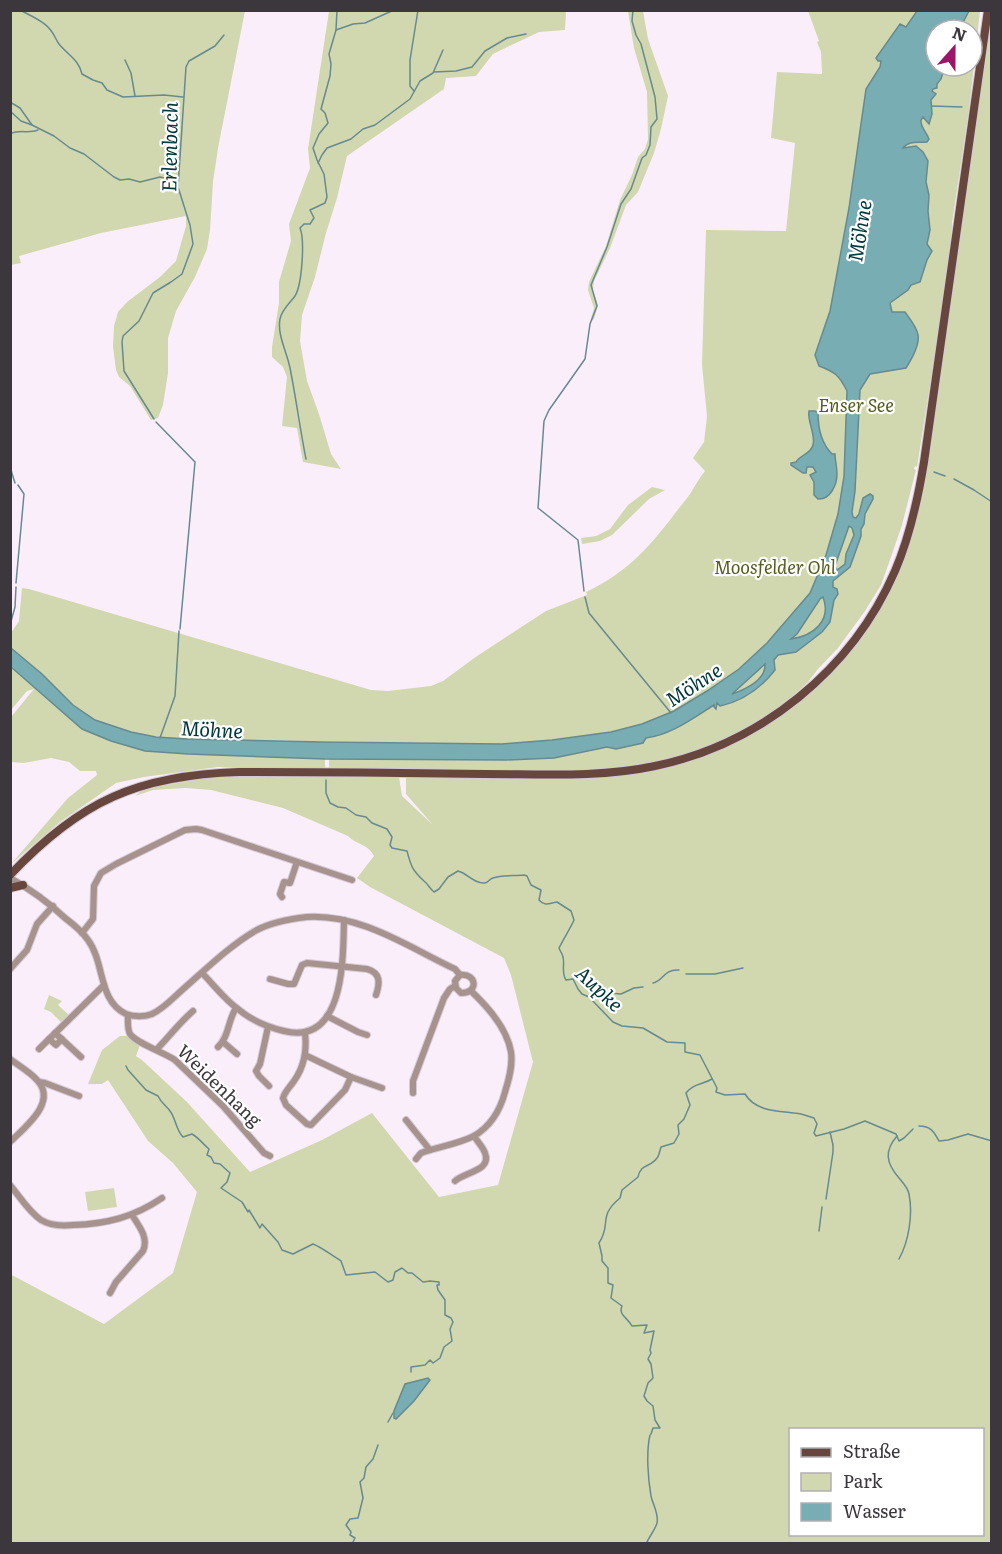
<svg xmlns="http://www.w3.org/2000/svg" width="1002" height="1554" viewBox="0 0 1002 1554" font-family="Literata,serif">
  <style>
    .green { fill: #d1d8af; fill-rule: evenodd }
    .water { fill: #78aeb3; stroke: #668a8f; stroke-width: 1.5; fill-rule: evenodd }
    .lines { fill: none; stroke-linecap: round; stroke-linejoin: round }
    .stream { stroke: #668a8f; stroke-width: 1.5 }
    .minor-casing { stroke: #d5c9d5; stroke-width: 8 }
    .major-casing { stroke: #d5c9d5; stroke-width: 10 }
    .minor { stroke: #a7938d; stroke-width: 6 }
    .major { stroke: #67463d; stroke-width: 8 }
    .labels { text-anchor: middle; stroke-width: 4.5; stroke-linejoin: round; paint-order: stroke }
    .park-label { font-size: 18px; font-style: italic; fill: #565d1d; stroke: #fff }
    .street-label { font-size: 18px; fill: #3c373c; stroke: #fff }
    .water-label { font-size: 20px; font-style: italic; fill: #00373b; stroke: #fff }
  </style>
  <rect width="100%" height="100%" fill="#fbeefb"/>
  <g class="green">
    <polygon points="11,10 245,11 218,148 213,182 210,230 207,249 195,277 176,311 173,321 168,338 168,373 163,405 158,418 151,420 130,386 119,377 116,370 113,347 114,326 118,312 127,302 160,277 176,261 186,226 186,216 101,233 19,256 21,263 11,265"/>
    <polygon points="351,11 566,11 565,30 539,32 493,54 476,76 446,78 444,89 347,156 337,198 326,233 315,277 302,315 300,341 307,381 319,414 331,454 341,469 303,462 297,428 282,426 287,377 283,367 272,357 272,347 279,303 279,282 291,241 289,224 310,168 308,149 329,11"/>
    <polygon points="628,11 643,11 648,39 668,96 661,129 654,153 638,192 626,205 610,248 594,281 593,290 598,305 594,319 590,322 594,308 588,290 589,282 606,246 620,200 632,175 638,157 645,149 648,139 647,92 634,48"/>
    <path d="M808 11H980L969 110 952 223V229L942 309 917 467 915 466 914 469 916 470 902 525 891 557 881 585 865 611 838 648 818 669 808 682 791 698 748 729 693 753 632 767 586 771 329 768V759L490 760V744L187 739C156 737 124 734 96 721 74 710 60 691 43 675 33 665 21 657 11 648V633L19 621 22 588 29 589 371 690 388 691 431 686 443 681 477 656 546 611 587 595 586 592C625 573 644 553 670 520 676 511 684 503 690 494 695 486 699 478 705 471L693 458 704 442 707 416 702 365 706 230 786 231 795 143 771 138 777 72 822 74 821 52 817 42 819 41ZM936 30H972V66H936Z"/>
    <path d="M991 18V1543H11L10 1274 104 1324 173 1273 197 1192 173 1163 148 1141 108 1080 102 1084H88L102 1050 120 1036H127L140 1045 136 1056 142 1060 187 1102 250 1172 322 1140 372 1113 439 1197 498 1185 533 1062 511 975 504 958 370 887 357 878 374 856C368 844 357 845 348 836L283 808 211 790 186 788 153 790 135 796 144 789 217 776 399 777 402 796 433 825 406 794V777L582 775 655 766 739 737 818 681 877 606 910 534 972 119ZM430 1380 414 1401 394 1418 393 1414 405 1384ZM790 1430H982V1534H790Z"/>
    <polygon points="652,487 665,490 649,499 612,535 600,541 582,544 581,538 596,536 610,529 628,505"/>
    <polygon points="10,659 70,714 188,754 325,759 325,769 218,767 144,777 116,783 60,822 11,864 68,798 97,775 96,771 80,771 69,762 51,758 24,763 11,762 11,717 34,689 27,691 11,710"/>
    <polygon points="49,995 62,1001 58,1005 69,1015 61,1022 51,1012 44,1009"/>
    <polygon points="114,1188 117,1207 88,1211 85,1192"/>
  </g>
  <g class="water">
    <path d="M917 11H969L959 30H936V66H945L941 79 937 84V88L933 89 932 91 936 94 931 100 932 114 929 124 923 117 921 120C920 127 926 131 929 139L927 142C918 143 909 140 903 148L916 146 923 152 928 161 926 182 929 195 928 211 930 230 927 244 932 251 927 260 920 282 911 285 908 290 890 303 892 312H905C909 318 917 327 918 335 920 345 911 360 906 368L870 374 860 390 855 491 852 512 853 517 856 518 859 514 863 498 870 494 873 496V499L865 514 864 524 861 529V536L850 567 833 581V587L837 589 838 594 834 600 830 622 822 632 796 652 778 655 774 660 775 670C761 688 743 701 720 706L717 703 716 709 714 707V705C693 718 671 735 646 738L643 743 616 749 607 747 554 758 506 760 325 759 188 754 145 751 111 741 82 729 11 667V648L42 674 73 705 95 720 131 732 156 737 187 739 323 742 502 744 552 740 611 732 642 724 674 711 707 691 739 669 767 643 810 593 826 555 838 514 844 476 847 391C839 375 835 372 819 366L815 355 830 311 849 208 866 89 880 67 881 61H878L876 58 900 24 906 27ZM849 526 852 528 854 535 846 554 845 564 837 570 835 566ZM823 597C832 621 813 636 791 639L797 634 820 599ZM765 664C766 680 746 689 732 694Z"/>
    <path d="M809 411H815L818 413C818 428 822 444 832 454H835C835 460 837 467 837 474 837 485 830 500 818 499L814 495V482L810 475 816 472 813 467H807L806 473H803L791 465V463L796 462C800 455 811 454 813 445 816 434 807 422 809 411Z"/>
    <polygon points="428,1378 430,1380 414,1401 396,1419 394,1418 394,1411 405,1384"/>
  </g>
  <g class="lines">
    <g class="stream">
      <path d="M20 10C31 16 46 22 52 32 55 36 56 40 59 44 68 55 79 60 82 74L93 80 102 83 107 90 123 97 164 95 183 97"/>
      <polyline points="336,30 353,24 365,23 394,10"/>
      <polyline points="125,60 131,73 135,96"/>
      <polyline points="434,72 456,71 472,67 485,51 507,38 526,34"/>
      <polyline points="414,91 410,86 410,60 418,10"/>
      <polyline points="10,102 20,108 32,125 54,136 70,148 84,154 114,177 120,180 129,179 140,182 160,177 173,180 177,185"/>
      <polyline points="932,106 962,107"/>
      <polyline points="10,111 21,121 32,125"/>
      <path d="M10 134C20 129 28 134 38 130"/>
      <polyline points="318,163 322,155 327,148 351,139 363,129 375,125 410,99 420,81 433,73 443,50"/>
      <polyline points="154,419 124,371 122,342 123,336 139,321 153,293 171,282 182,274 193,244 190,225 178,187 186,67 189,61 215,46 224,35"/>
      <polyline points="156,422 195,462 180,629"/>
      <path d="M306 459C300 429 296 398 290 368 287 352 277 335 280 319 282 309 290 303 295 296 302 285 305 240 300 228L304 224H310L314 218 310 210 325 203 327 197 324 174 317 160 313 148 319 134 328 123 325 113 321 109 330 76 331 64 329 54 336 30 337 10"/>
      <polyline points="10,467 15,483"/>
      <polyline points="934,472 945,476"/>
      <polyline points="954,479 974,490 992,502"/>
      <polyline points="16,583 24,494 18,485"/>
      <polyline points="584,591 578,540 538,508 544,421 549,410 585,359 590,324 597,306 591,285 607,247 621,204 631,189 642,158 646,155 650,145 651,127 657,119 655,97 641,44 636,35 632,21 633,10"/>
      <polyline points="585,597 589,613 671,713"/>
      <polyline points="10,625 15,607 16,587"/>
      <polyline points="160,738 175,696 179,631"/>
      <path d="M326 780V793L330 803 338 807 346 808 356 815 366 817 372 823 387 829 392 837 390 845 392 848 407 851C411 866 412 870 424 881 428 884 430 889 434 892L439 889 448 877 458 871C467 873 474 884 485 883 489 882 489 879 493 878 501 875 515 876 524 875L527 876 531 885 541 890 539 900C545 907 550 903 557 902L571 911 574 920C570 929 564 938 559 948 560 951 562 953 563 957 565 965 561 972 566 980L573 979 578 989 582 994 589 997 613 1022 622 1026 643 1028 667 1042 685 1043V1052L700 1055 717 1088 716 1092 725 1095 745 1094C755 1111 777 1111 794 1113 800 1113 807 1116 814 1118L817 1124 814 1133 816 1136 844 1129 865 1121 896 1134 899 1141 904 1138 913 1129"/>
      <polyline points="686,974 715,974 743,968"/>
      <path d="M653 983C664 981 663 969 679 970"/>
      <polyline points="590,998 607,997 610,993 621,994 634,988 643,987"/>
      <path d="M126 1066 128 1070 146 1090 158 1096C161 1103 166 1105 170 1111 176 1119 176 1130 183 1137L192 1134C199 1138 203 1144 209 1149L207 1155 211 1157 214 1163 220 1164 230 1173 227 1182 221 1188 242 1202 248 1212 249 1210 260 1228 262 1224 278 1242 282 1250 293 1254 313 1244C323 1248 331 1255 341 1261L346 1275 375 1272 388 1282 393 1280 395 1272 402 1268 408 1273H412L423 1282 430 1281 439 1282V1285H437L438 1290 445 1300V1315L451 1318 453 1322 450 1329 452 1341 444 1347 440 1358 433 1363 430 1360 425 1365 411 1367V1372"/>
      <path d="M919 1126C931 1126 934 1132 939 1141L948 1140 968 1134 992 1141"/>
      <path d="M897 1136C884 1151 886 1163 899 1178 903 1183 908 1188 909 1194 913 1214 909 1241 899 1259"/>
      <polyline points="826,1199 833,1152 833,1145 830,1132"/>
      <polyline points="819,1231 822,1207"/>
      <polyline points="388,1422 393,1413"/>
      <path d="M651 1434 653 1428H660L655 1420 653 1406 647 1401 644 1396 648 1383 653 1378 651 1364 648 1359 651 1353 650 1350 654 1331 644 1333 647 1325 632 1326C628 1318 618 1315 622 1306L611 1298 613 1285 608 1283V1268L602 1261V1256L599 1243C612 1224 597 1217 620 1198L622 1190 638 1177C641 1163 650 1168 657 1158 659 1156 660 1150 661 1147L674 1143 679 1134 678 1125 684 1119 690 1105 686 1093C694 1083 702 1085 712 1079"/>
      <polyline points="352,1544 355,1538 350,1535 351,1532 346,1525 350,1519 358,1518 363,1498 360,1482 364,1478 366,1467 373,1459 378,1445"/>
      <path d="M646 1544C649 1537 655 1530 657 1523 659 1514 653 1505 651 1496 648 1479 646 1452 650 1435"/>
    </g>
    <defs>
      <g id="minor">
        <path d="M10 878C30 889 48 902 65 918 73 924 82 931 88 940 105 963 98 1001 126 1014 134 1017 145 1017 152 1014 163 1009 172 999 181 991 204 971 228 947 255 931 271 922 289 919 307 917 362 914 408 947 455 969L460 975C477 973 479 993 461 993L456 988 455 981 460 975"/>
        <polyline points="282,897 280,894 284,882 290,883 297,862"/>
        <polyline points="82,933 93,919 94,886 101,873 116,864 185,830 196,829 202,830 352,880"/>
        <polyline points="10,969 27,950 37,924 53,906"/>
        <path d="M202 973C214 985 224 999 238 1009 251 1020 267 1027 284 1031 345 1046 343 958 344 920"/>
        <path d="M270 979 288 984H294L302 965 307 963 367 969C381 973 380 983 376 995"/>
        <path d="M128 1015C128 1021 127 1028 130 1034 136 1043 165 1053 175 1060L223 1106 264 1153 270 1156"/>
        <polyline points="327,1016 358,1032 367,1035"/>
        <polyline points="268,1027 260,1064 256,1071 259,1076 269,1086"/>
        <polyline points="55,1033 81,1057"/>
        <path d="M305 1033C307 1050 304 1067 294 1081 290 1087 285 1091 283 1098L286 1105 307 1124 311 1125 345 1090 351 1077 305 1055"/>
        <polyline points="49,1039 56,1045 62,1039"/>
        <polyline points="223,1042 237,1054"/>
        <path d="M218 1047C229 1037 228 1020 236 1008"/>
        <polyline points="39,1049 104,985"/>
        <path d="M157 1049C169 1037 179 1023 193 1011"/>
        <path d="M10 1059C19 1066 30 1072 37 1080 58 1102 25 1127 10 1142"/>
        <polyline points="351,1077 382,1088"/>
        <polyline points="39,1082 45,1083 79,1096"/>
        <polyline points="413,1093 413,1081 444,998 450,989 455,986"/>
        <polyline points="406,1120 430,1150"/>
        <path d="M416 1159 421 1153C438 1147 458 1144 474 1136 491 1126 500 1111 505 1092 509 1079 513 1065 511 1052 507 1028 487 1006 471 991"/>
        <path d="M455 1181C464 1172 492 1171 485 1153 483 1147 477 1141 474 1136"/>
        <path d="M10 1185C20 1197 29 1212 41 1220 51 1226 63 1226 73 1225 107 1224 134 1217 162 1198"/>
        <path d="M110 1293 116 1282 143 1251C149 1238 139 1226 132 1215"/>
      </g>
      <g id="major">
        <path d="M10 875C80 801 138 775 239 772 321 772 402 773 484 774 540 774 599 778 655 766 761 744 852 670 895 571 910 536 918 499 924 462L988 10"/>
        <polyline points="10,888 23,885"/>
      </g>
    </defs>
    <use href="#minor" class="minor-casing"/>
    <use href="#major" class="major-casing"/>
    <use href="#minor" class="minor"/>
    <use href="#major" class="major"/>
  </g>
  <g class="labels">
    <g class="park-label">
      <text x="856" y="412">Enser See</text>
      <text x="775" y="574">Moosfelder Ohl</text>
    </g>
    <g class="street-label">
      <text transform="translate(219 1086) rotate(44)" y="6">Weidenhang</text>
    </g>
    <g class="water-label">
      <text transform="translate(170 147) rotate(-89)" y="7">Erlenbach</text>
      <text transform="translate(860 231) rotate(-81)" y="7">Möhne</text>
      <text transform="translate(694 685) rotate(-33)" y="7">Möhne</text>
      <text transform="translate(212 730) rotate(3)" y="7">Möhne</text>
      <text transform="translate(599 989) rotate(43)" y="7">Aupke</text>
    </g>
  </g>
  <rect width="1002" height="1554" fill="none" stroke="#3c373c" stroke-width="24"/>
  <rect x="789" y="1428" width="195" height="108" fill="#ffffff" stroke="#b1afb1" stroke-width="1.5"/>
  <rect x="801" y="1448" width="30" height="9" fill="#67463d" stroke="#b1afb1" stroke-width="1.5"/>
  <text x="843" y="1458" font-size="18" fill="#3c373c">Straße</text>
  <rect x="801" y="1473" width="30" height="18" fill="#d1d8af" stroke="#b1afb1" stroke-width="1.5"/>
  <text x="843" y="1488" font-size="18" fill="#3c373c">Park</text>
  <rect x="801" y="1503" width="30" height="18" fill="#78aeb3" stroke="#b1afb1" stroke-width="1.5"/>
  <text x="843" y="1518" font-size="18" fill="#3c373c">Wasser</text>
  <g transform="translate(954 48) rotate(21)"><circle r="28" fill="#ffffff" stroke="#b1afb1" stroke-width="1.5"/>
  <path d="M0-4.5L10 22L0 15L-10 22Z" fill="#9b1668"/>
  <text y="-9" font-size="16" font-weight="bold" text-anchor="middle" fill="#3c373c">N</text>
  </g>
</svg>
